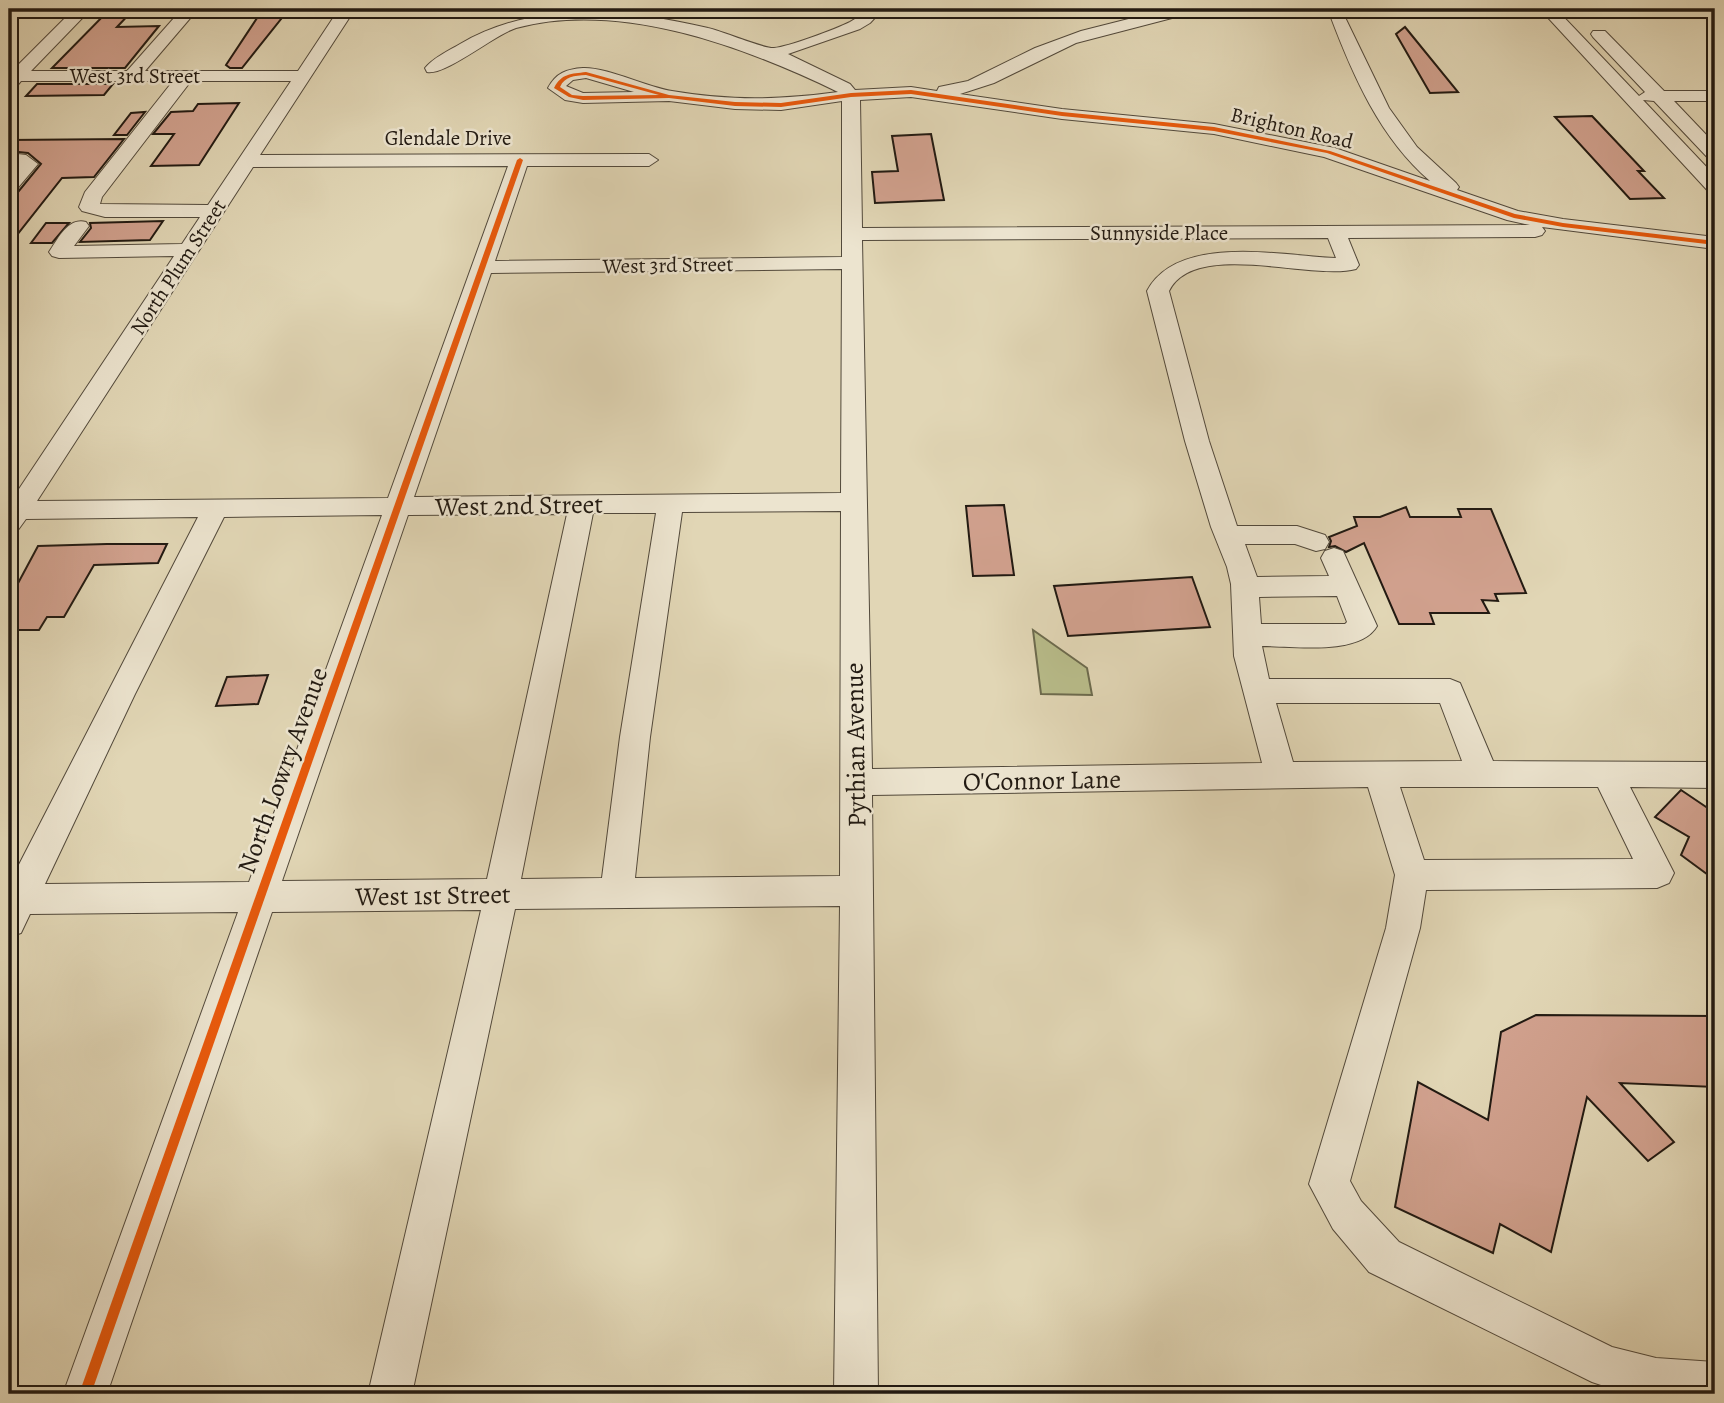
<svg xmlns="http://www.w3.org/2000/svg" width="1724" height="1403" viewBox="0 0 1724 1403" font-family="Alegreya,serif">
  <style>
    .green { fill: #b8bc8a; stroke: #6d6b4e; stroke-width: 2 }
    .building { fill: #d1a18e; stroke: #221a12; stroke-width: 2 }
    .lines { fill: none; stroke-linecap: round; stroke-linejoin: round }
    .minor-casing { stroke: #52493b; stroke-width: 2 }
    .minor { fill: #ece4cf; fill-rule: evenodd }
    .cycleway-casing { stroke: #ece4cf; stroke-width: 4 }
    .cycleway { fill: #e8590c; fill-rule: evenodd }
    .labels { text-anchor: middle; stroke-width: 5; stroke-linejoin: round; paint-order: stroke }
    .far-street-label { font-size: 21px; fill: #221a12; stroke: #ece4cf }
    .street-label { font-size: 26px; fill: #221a12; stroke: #ece4cf }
  </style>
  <rect width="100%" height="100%" fill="#e1d6b5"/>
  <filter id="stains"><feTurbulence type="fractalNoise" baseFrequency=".00286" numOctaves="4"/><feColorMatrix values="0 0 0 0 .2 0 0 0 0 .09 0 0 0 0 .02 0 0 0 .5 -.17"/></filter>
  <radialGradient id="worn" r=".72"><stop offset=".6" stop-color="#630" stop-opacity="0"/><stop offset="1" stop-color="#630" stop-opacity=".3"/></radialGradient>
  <polygon class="green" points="1033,630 1087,668 1092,695 1041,694"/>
  <g class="building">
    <polygon points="110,9 134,9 117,27 159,26 125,68 52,68"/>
    <polygon points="263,9 289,9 242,68 230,68 226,65"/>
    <polygon points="1405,27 1458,92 1430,93 1396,34"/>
    <polygon points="37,84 113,84 104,95 26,96"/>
    <polygon points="239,103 199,165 151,166 174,134 153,134 171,112 193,111 198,104"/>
    <polygon points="145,112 127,135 114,135 131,113"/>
    <polygon points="1592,116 1644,171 1638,171 1664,198 1630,199 1555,117"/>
    <polygon points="931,134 944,200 875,203 872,172 898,171 892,136"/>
    <polygon points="124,139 94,177 62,178 9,245 9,194 18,192 41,164 28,153 9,151 9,140"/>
    <polygon points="163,221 150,240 80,242 91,228 90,223"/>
    <polygon points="46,223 69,223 52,243 31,243"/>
    <polygon points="1004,505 1014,575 973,576 966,506"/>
    <polygon points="1406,507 1410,517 1461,517 1458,509 1491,509 1526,593 1495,594 1498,601 1482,600 1489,613 1430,613 1434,624 1399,624 1364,543 1346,552 1335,546 1329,547 1331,541 1329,537 1357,526 1354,517 1380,517"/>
    <polygon points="107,544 167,544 158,563 94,565 64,617 47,617 39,630 9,630 9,600 38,546"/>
    <polygon points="1192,577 1210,627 1068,636 1054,586"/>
    <polygon points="268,675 258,704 216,706 227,677"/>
    <polygon points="1681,790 1715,813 1715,880 1681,855 1689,837 1655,817"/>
    <polygon points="1536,1015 1715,1016 1715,1087 1620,1083 1674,1142 1648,1161 1587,1097 1551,1252 1500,1224 1493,1253 1395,1207 1418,1082 1488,1120 1501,1032"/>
  </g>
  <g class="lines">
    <defs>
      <g id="minor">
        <path d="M34 9H91L31 71H127L182 9H198L145 71H298L339 9H355L260 155 649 154 658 160 649 166H527L495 261 842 257V101L781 110 735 109 669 101 583 103 565 100 548 88C556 73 567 69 583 68 606 67 647 87 672 91 731 101 779 100 838 92 745 47 621 0 516 28 494 35 445 76 427 72L425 68C433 58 448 51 460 44 536 0 624 8 708 28 722 31 764 49 774 48 788 47 836 29 850 22 867 13 861 9 883 9L870 23 860 29 788 54 850 84 855 90 911 87 937 91 939 87 968 81 1035 48 1081 31 1168 9H1197L1195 12 1076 43 994 83 960 94 1062 109 1214 124 1335 148 1430 181C1380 138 1353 76 1330 15L1324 9H1341L1389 108 1417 147 1456 183 1459 187 1457 190 1518 211 1563 219 1715 237V249L1542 227 1545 231 1542 235 1535 237 1348 238 1359 265 1356 269C1311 281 1195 239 1169 291L1209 441 1237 526H1297L1325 535 1329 542 1325 549 1316 551 1295 544H1245L1257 577 1329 576 1321 558 1325 551 1334 548 1343 551 1377 626C1360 656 1293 646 1262 646L1269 679H1450L1460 683 1493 761 1715 762V788L1630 787 1674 873 1669 883 1657 888 1426 890 1420 928 1350 1181 1361 1201 1399 1242 1612 1347 1656 1358 1715 1362V1394H1628L1592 1382 1369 1272 1333 1229 1309 1184 1386 928 1395 875 1368 787 872 795 878 1394H834L840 906 515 909 412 1394H368L481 910 272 912 107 1394H63L238 912 30 914 21 933 9 937V884L198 517 26 519 18 530 9 533V504L174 256 59 258 52 256 49 252C58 239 68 217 86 222L89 226 74 246 182 244 200 217H105L82 211 79 207 85 192 173 81H21L16 87 9 88V71H12L67 16 42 14ZM586 78 634 92 583 93 566 86 573 80ZM191 81H291L208 205 100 204 102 197ZM911 97 1062 119 1214 134 1324 157 1507 220 1530 225 862 228 860 100ZM508 166 388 498 37 501 253 167ZM1328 238 1336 258C1282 256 1178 233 1147 291L1185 441 1211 527 1227 567 1231 584 1234 656 1262 763 872 769 862 240ZM842 269 841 493 414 497 491 273ZM841 511 840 876 635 878 650 737 682 512ZM593 513H656L620 737 602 878 521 879ZM567 514 487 879 282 881 408 515ZM382 515 249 882 45 884 135 694 224 517ZM1337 596 1347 622 1345 624H1261L1259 597ZM1276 703H1440L1462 761 1293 762ZM1400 787H1598L1633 859 1424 860Z"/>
        <polygon points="1540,9 1556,9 1639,96 1645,92 1593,37 1591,34 1593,31 1605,31 1664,91 1715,91 1715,101 1674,101 1715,144 1715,160 1708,158 1654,101 1643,100 1715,176 1715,193 1708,191"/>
        <polygon points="9,153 26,155 38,164 16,190 9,192 9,175 17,165 9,165"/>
      </g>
    </defs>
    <use href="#minor" class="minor-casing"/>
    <use href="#minor" class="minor"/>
    <defs>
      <g id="cycleway">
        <path d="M586 72 669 95 735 102 781 103 851 93 911 90 1062 112 1214 127 1330 151 1515 214 1563 223 1715 241V245L1563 227 1514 218 1327 153 1214 131 1062 116 911 94 851 97 781 107 735 106 669 98 583 100 569 97 554 88C562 73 571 74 586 72ZM586 75 659 95 583 96 572 95 560 87C565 76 574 76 586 75Z"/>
        <polygon points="520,158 523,160 91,1394 79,1394 517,160"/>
      </g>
    </defs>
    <use href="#cycleway" class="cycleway-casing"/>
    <use href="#cycleway" class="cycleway"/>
  </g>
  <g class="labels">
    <g class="far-street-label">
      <text x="135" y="83">West 3rd Street</text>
      <text transform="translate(1292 128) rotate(13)" y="7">Brighton Road</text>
      <text x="448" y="145">Glendale Drive</text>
      <text x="1159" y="240">Sunnyside Place</text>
      <text transform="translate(668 265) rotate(-1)" y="7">West 3rd Street</text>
      <text transform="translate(178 267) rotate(-57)" y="7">North Plum Street</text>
    </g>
    <g class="street-label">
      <text transform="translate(519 505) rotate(-1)" y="9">West 2nd Street</text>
      <text transform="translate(855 745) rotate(-91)" y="9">Pythian Avenue</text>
      <text transform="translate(282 770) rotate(-70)" y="9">North Lowry Avenue</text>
      <text transform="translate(1042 780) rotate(-1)" y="9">O'Connor Lane</text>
      <text transform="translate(433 895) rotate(-1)" y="9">West 1st Street</text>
    </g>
  </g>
  <rect width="1724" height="1403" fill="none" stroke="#e1d6b5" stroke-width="35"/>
  <rect x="10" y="10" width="1703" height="1382" fill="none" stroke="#221a12" stroke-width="3.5"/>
  <rect x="18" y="18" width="1689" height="1368" fill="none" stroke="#221a12" stroke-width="2"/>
  <rect width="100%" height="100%" filter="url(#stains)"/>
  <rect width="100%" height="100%" fill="url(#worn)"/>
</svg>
